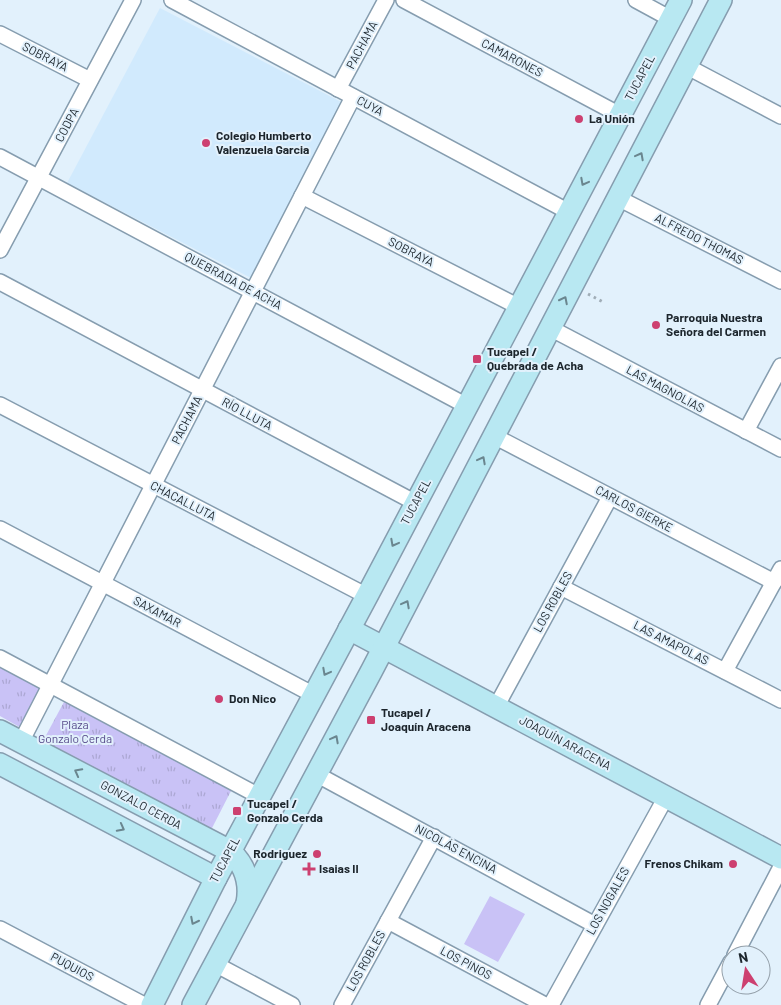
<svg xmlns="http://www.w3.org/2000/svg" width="781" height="1005" viewBox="0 0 781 1005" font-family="Barlow,sans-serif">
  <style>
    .built { fill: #d1eafd }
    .park { fill: url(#park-tufts) }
    .garden { fill: #c9c2f6 }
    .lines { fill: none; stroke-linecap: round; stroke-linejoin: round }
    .street-casing { stroke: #869daf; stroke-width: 18 }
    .secondary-casing { stroke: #869daf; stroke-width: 24 }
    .path { stroke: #a0adb7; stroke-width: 3; stroke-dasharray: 2.5 4; stroke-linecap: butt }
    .street { stroke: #fff; stroke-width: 15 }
    .secondary { stroke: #b8e8f2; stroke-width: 21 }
    .oneway { stroke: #6a868f }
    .poi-dot { fill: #cd4070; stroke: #e2f1fc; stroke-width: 2 }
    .labels { text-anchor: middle; stroke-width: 4; stroke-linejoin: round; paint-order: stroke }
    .street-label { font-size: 12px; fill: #1c252c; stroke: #e2f1fc }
    .poi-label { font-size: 12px; font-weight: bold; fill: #1c252c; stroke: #e2f1fc; text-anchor: start }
    .park-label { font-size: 12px; fill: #574b8b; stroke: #e2f1fc }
  </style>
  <defs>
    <pattern id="park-tufts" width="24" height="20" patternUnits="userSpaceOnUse" patternTransform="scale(1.25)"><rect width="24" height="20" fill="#c9c2f6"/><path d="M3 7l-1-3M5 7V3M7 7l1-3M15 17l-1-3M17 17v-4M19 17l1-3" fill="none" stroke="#aca7d3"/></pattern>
  </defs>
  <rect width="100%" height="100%" fill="#e2f1fc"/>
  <polygon class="built" points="160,8 345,104 253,279 67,183"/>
  <g class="park">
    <polygon points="0,664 45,688 23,729 0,716"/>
    <polygon points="65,700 232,789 211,830 43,741"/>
  </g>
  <polygon class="garden" points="490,896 525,914 498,962 464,944"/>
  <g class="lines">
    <defs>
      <g id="street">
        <polyline points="172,0 569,212"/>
        <polyline points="404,0 620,115"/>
        <polyline points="636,0 671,19"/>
        <polyline points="0,34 90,80"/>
        <polyline points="686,66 781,116"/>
        <polyline points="338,89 386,0"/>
        <polyline points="0,157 467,406"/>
        <polyline points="302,196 519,307"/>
        <polyline points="618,198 781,281"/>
        <polyline points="0,250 133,0"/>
        <polyline points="0,282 416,503"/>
        <polyline points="550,328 781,449"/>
        <polyline points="0,405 367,596"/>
        <polyline points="746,431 781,366"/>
        <polyline points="494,436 774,582"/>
        <polyline points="0,529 314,695"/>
        <polyline points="561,587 781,700"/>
        <polyline points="0,658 259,796"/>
        <polyline points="725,671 781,569"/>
        <polyline points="496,707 610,497"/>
        <polyline points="21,742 353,97"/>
        <polyline points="316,774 595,925"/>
        <polyline points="388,921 545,1005"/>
        <polyline points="0,929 144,1005"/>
        <polyline points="735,955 781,867"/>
        <polyline points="215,964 292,1005"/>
        <polyline points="342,1005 434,837"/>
        <polyline points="551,1005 666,797"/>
        <polyline points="708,1005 731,962"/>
      </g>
      <g id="secondary">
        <polyline points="349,629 781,858"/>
        <path d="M0 731 230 851C245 865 251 882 247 903"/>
        <polyline points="0,764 216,878"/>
        <polyline points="152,1005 216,878 367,596 681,0"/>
        <polyline points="193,1005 372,670 721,0"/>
      </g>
    </defs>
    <use href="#street" class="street-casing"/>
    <use href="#secondary" class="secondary-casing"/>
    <polyline class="path" points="588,294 605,303"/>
    <use href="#street" class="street"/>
    <use href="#secondary" class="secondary"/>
  </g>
  <defs><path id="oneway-chevron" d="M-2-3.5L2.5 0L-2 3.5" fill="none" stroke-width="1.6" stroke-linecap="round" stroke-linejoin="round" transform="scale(1.25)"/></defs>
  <g class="oneway">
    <use href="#oneway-chevron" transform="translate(640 156) rotate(-62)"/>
    <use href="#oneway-chevron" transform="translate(584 182) rotate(118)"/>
    <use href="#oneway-chevron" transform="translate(564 300) rotate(-63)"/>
    <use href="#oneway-chevron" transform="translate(482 460) rotate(-62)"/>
    <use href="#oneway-chevron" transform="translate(394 543) rotate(118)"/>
    <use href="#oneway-chevron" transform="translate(406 604) rotate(-62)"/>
    <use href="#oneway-chevron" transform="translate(326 672) rotate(118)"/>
    <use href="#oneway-chevron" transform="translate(335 739) rotate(-62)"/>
    <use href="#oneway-chevron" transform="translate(78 772) rotate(-152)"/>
    <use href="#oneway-chevron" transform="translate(121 828) rotate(28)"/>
    <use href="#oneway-chevron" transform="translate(194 921) rotate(117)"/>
  </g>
  <g class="poi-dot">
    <circle cx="579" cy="119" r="5"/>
    <circle cx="206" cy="143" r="5"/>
    <circle cx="656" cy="325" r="5"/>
    <rect x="472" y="354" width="10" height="10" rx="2.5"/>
    <circle cx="219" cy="699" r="5"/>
    <rect x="366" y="715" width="10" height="10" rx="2.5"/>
    <rect x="232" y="806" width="10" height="10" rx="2.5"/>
    <circle cx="317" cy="854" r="5"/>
    <circle cx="733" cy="864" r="5"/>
    <path d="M306.5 861.5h5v5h5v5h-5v5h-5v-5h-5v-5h5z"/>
  </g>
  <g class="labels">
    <g class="street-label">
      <text transform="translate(362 45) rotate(-62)" y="4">PACHAMA</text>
      <text transform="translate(45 57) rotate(27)" y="4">SOBRAYA</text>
      <text transform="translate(512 58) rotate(28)" y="4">CAMARONES</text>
      <text transform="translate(640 78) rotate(-62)" y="4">TUCAPEL</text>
      <text transform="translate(370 106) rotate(28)" y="4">CUYA</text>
      <text transform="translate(67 125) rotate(-62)" y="4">CODPA</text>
      <text transform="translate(699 239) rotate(27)" y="4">ALFREDO THOMAS</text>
      <text transform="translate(411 252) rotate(27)" y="4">SOBRAYA</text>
      <text transform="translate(233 281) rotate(28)" y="4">QUEBRADA DE ACHA</text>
      <text transform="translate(665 389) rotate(28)" y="4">LAS MAGNOLIAS</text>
      <text transform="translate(247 414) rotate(28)" y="4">RÍO LLUTA</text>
      <text transform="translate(187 420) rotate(-63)" y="4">PACHAMA</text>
      <text transform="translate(183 501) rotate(27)" y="4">CHACALLUTA</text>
      <text transform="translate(416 502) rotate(-62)" y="4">TUCAPEL</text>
      <text transform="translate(634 509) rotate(28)" y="4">CARLOS GIERKE</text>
      <text transform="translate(553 602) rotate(-61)" y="4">LOS ROBLES</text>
      <text transform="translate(157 612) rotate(28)" y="4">SAXAMAR</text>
      <text transform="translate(671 643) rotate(27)" y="4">LAS AMAPOLAS</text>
      <text transform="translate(565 743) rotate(28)" y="4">JOAQUÍN ARACENA</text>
      <text transform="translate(141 805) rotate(28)" y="4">GONZALO CERDA</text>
      <text transform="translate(456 849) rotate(28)" y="4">NICOLÁS ENCINA</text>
      <text transform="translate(225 860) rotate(-62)" y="4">TUCAPEL</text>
      <text transform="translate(608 901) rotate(-61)" y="4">LOS NOGALES</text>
      <text transform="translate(366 961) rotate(-61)" y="4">LOS ROBLES</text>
      <text transform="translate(466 963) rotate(28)" y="4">LOS PINOS</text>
      <text transform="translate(72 967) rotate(28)" y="4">PUQUIOS</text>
    </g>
    <g class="poi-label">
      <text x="589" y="123">La Unión</text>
      <text x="216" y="140">Colegio Humberto<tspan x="216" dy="14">Valenzuela Garcia</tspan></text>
      <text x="666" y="322">Parroquia Nuestra<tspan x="666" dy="14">Señora del Carmen</tspan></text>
      <text x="487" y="356">Tucapel /<tspan x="487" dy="14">Quebrada de Acha</tspan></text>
      <text x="229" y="703">Don Nico</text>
      <text x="381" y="717">Tucapel /<tspan x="381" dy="14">Joaquín Aracena</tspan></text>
      <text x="247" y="808">Tucapel /<tspan x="247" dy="14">Gonzalo Cerda</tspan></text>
      <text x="307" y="858" text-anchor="end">Rodriguez</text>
      <text x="723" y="868" text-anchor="end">Frenos Chikam</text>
      <text x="319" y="873">Isaias II</text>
    </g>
    <g class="park-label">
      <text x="75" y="729">Plaza<tspan x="75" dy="14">Gonzalo Cerda</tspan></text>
    </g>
  </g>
  <g transform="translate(746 970) rotate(348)"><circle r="24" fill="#e2f1fc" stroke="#939fa9"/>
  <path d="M0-4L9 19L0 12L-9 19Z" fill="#cd4070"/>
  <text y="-8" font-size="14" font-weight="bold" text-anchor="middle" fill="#1c252c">N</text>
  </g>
</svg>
